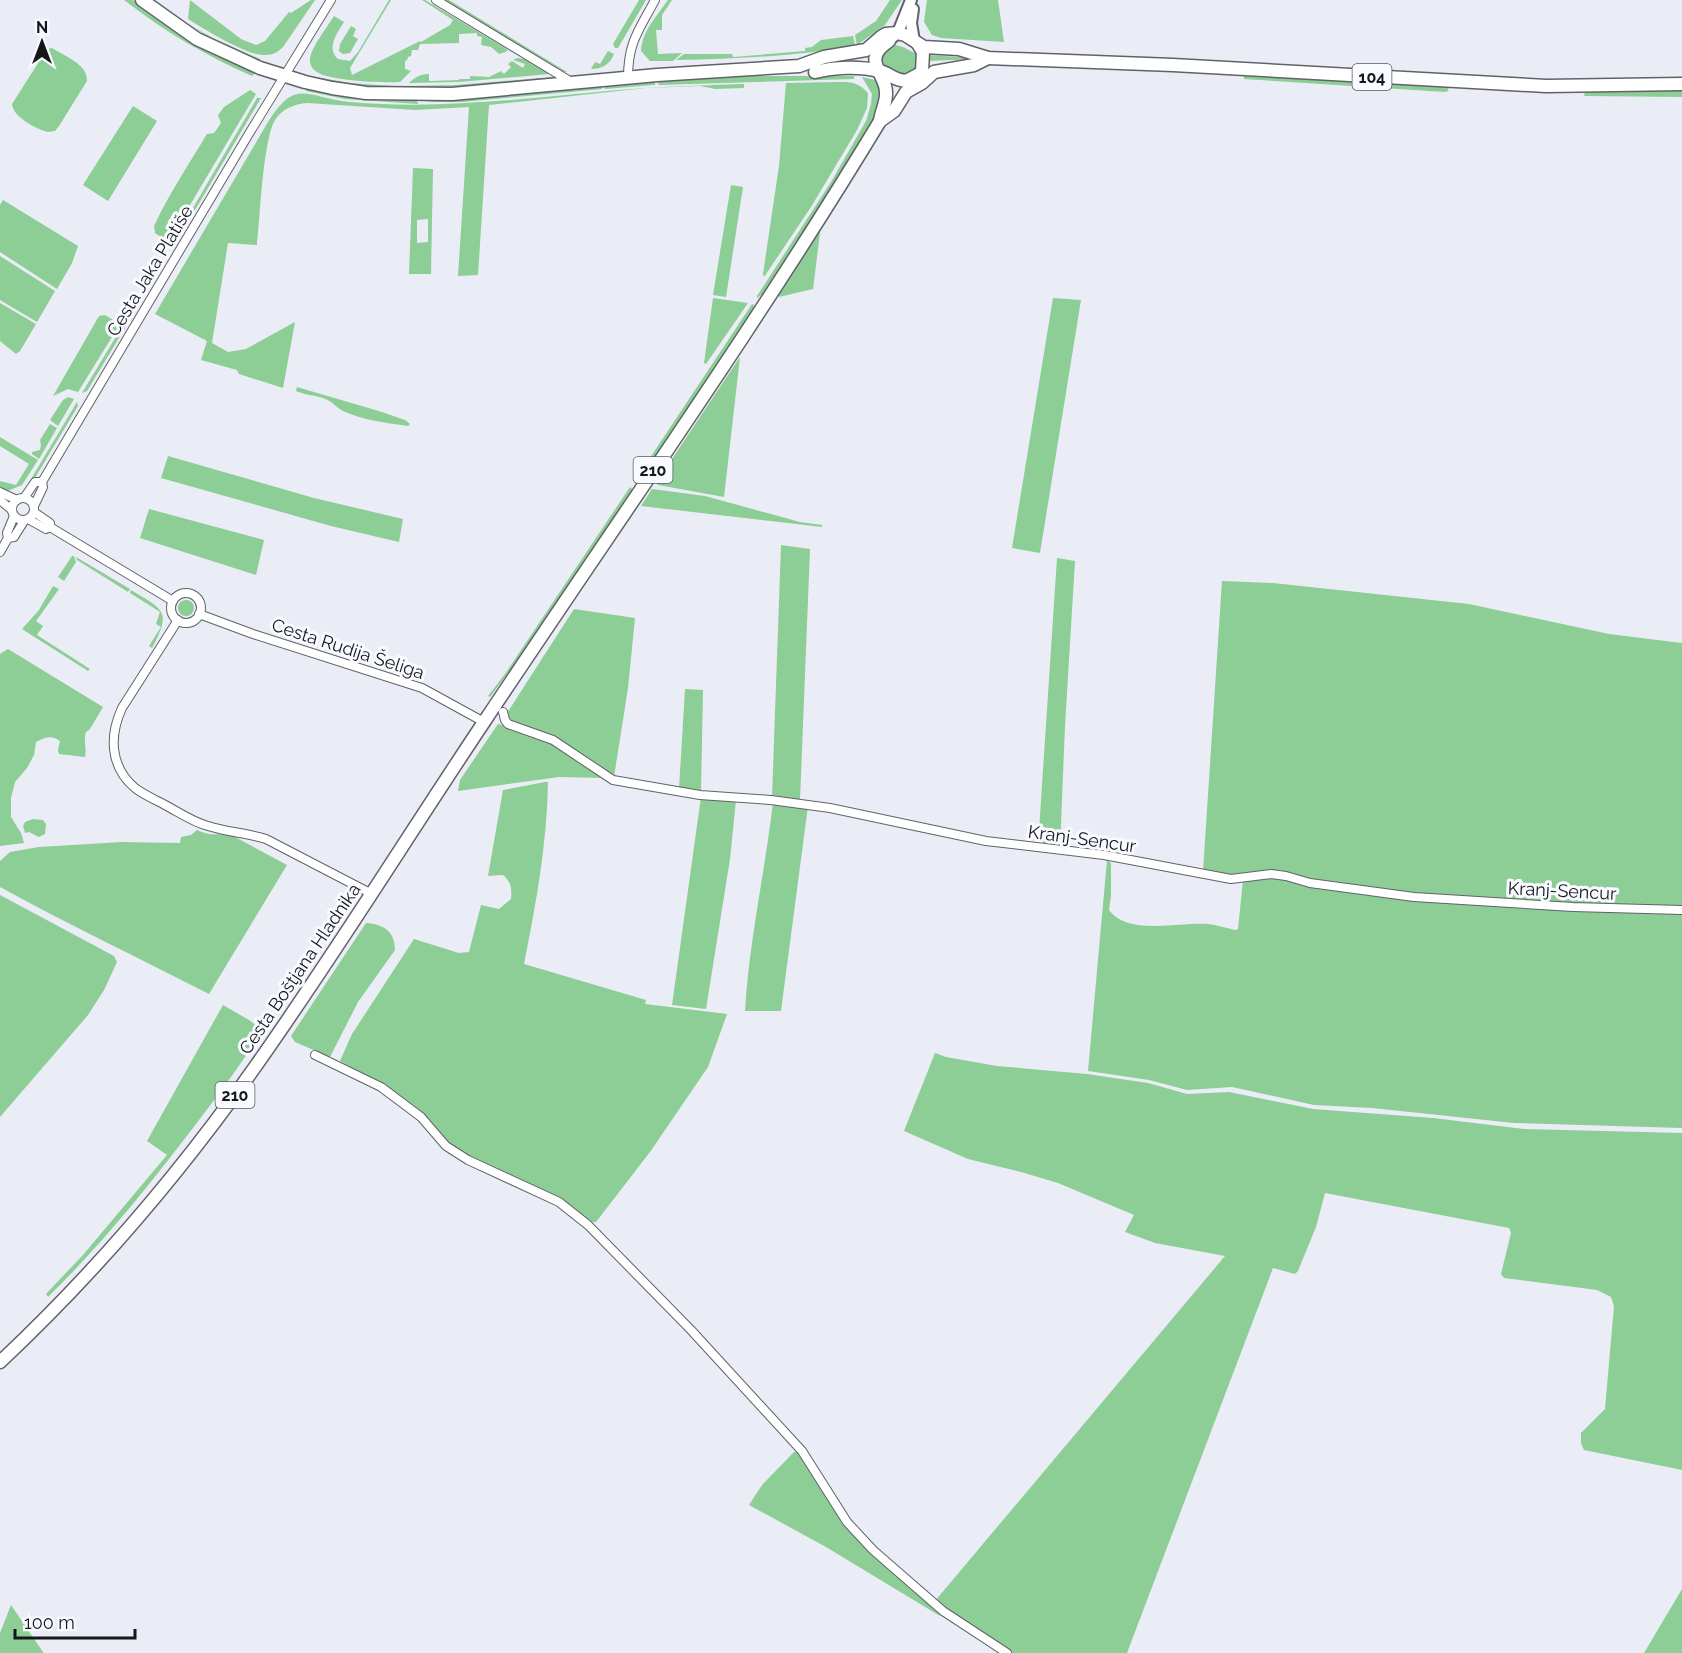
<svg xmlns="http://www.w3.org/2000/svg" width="1682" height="1653" viewBox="0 0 1682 1653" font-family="Raleway,sans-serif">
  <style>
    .green { fill: #8dcd96; fill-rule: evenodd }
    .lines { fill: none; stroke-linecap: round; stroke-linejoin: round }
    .minor-casing { stroke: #606269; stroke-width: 10 }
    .secondary-casing { stroke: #606269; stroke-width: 14 }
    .primary-casing { stroke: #606269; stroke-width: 15 }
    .minor { stroke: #fff; stroke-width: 8 }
    .secondary { stroke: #fff; stroke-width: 10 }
    .primary { stroke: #fff; stroke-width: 12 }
    .labels { text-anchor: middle; stroke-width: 6; stroke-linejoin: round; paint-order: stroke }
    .shield { fill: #f9faff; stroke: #5a5b5f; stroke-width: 1.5 }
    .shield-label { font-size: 16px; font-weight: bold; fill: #16171a }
    .street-label { font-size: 18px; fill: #16171a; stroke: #f9faff }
  </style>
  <rect width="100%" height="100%" fill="#eaedf5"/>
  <g class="green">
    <path d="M124 0H133L176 32 201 48 255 73 252 76C206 56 164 31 124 0Z"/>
    <path d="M190 0 241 39 256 45 265 41 289 12 291 13 311 0H315L283 47C278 52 273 55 266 55 249 57 204 29 188 19Z"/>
    <path d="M389 0H391L350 68 352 75 420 41 421 42 450 25 453 20 422 0H425L505 48 508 51 499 54 491 47 481 45 482 37 477 36V33L459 34V43L420 44 418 50H412L411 56 408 57 407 60 405 61V69L411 71 400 82C383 83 330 81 317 72 313 70 310 65 310 61 309 50 328 26 334 16L344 22C337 33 326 48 338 59L350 61 358 52Z"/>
    <polygon points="443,0 449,0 567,72 564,72"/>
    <polygon points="639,0 646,0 618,48 615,48 613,44"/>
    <path d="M668 0H672L662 15V30H656L658 54 682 53 673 61H650L641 51C642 31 657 16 668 0Z"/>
    <polygon points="890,0 902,0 885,25 857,45 855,35 876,21"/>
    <polygon points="927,0 998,0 1004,42 941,38 932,35 924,22"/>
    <polygon points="186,23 213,38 260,59 261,61 215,41"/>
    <polygon points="351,26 356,29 353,36 358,39 350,53 343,54 339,51 340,44"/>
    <path d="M853 36 855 44 851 47C793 56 735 59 676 60L684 54H732L733 57 805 51V48L812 47 821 40Z"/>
    <path d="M893 45C904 45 909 52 919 54 918 67 916 72 904 77L881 67 880 60 883 50Z"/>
    <path d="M52 48C64 56 88 64 87 81L59 126 55 131 48 132C36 129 13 117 12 104L47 49Z"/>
    <path d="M608 51 614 54C610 65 601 69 591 69L595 62 600 64Z"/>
    <polygon points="928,55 976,58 976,59 928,61"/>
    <path d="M517 58 524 59 549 74 459 82 409 83C415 77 421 74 429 74V81L459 80V79H470V76L489 77 501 71 504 74 511 67 508 64 512 61 523 68 525 64 513 60Z"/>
    <polygon points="1244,74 1449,86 1448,91 1445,92 1244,79"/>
    <path d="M310 76 350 83 393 86C375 92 328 84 310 76Z"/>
    <polygon points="727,76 854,76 854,79 659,85 658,82"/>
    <polygon points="553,77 551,79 473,86 408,88 407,86 455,85"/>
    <polygon points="862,77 875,80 881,88 878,111 859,147 764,293 757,298 757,296 831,182 866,121 871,104 872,94"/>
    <polygon points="655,82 655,85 653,85 605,89 605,87"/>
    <path d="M839 82C853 82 859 83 868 93L867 108 857 130 811 207 764 277 763 274 779 166 786 83Z"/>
    <path d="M744 84V88L715 89 700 86 646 88 489 105 478 275 458 276 469 107 415 110 307 103C294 104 282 109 275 120 263 140 260 219 257 245L228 243 212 343 228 352 246 349 295 322 283 388 239 374 237 370 201 360 207 341 155 314 268 122C297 77 306 98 350 102 449 111 546 95 644 88 678 86 711 85 744 84Z"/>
    <polygon points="602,87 602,89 462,102 423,102"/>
    <polygon points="306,89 335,96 363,100 417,101 418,104 345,99 306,91"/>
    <polygon points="1682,89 1682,97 1584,96 1585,92"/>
    <path d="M250 90 256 94 168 242 155 233 154 226C169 194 189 164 207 134L214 133 221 123 218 115 224 107Z"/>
    <polygon points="257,98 261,98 175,244 172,244"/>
    <polygon points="133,106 157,121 108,201 83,185"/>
    <path d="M413 168 433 169 431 274H409ZM428 219V242L417 243V220Z"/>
    <polygon points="731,185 743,187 726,297 713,295"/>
    <polygon points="3,200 78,246 72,263 57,289 0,252 0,205"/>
    <polygon points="818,231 820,233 813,289 779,297 777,293"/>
    <polygon points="0,256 55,291 37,322 0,300"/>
    <polygon points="713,298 748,303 706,364 704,363"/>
    <polygon points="1053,298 1081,300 1040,553 1012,548"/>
    <polygon points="0,303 36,324 20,351 16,354 0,341"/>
    <polygon points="752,304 754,305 753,310 643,475 634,482"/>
    <polygon points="105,315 120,324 78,392 68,389 53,396 99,316"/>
    <polygon points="123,325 125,328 87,391 82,393"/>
    <polygon points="740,357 724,497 658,485 656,483"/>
    <path d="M297 387 382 412 405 420 410 424 408 426C387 423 362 420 343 411 335 407 334 402 323 398 314 395 304 395 296 391Z"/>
    <polygon points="68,397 74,399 58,426 50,420 63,400"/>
    <polygon points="77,402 78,406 30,486 28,484"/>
    <polygon points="50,424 57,428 39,459 32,454 32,452 40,450 41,445 40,440"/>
    <polygon points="0,437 38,460 22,485 5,492 0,489 0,481 16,485 29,464 0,446"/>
    <polygon points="168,456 314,498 403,519 399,542 331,526 161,478"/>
    <polygon points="630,487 632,489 630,496 543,627 490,697 488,696 505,674"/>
    <polygon points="652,489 705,496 800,522 822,525 822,527 641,506"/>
    <polygon points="149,509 264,540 256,575 140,538"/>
    <polygon points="781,545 810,549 800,800 772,797"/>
    <polygon points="72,556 74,556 76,562 64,581 58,577"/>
    <polygon points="76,557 130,589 128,592 77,560"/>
    <polygon points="1057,558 1075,561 1065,726 1060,848 1038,846"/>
    <path d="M1222 581 1273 583 1469 604 1609 634 1682 643V1128L1514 1123 1372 1108 1314 1105 1232 1087 1187 1090 1149 1080 1088 1071 1107 860 1111 863V896L1109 910C1128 936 1179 922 1208 924 1217 925 1226 928 1235 930L1238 929 1243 880 1240 875 1203 871Z"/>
    <polygon points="53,586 59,589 36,621 43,626 37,635 90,669 88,671 22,629 39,610"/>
    <path d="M131 590C164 610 172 611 152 648L149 646 161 627 156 624 160 612 130 593Z"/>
    <circle cx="186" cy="608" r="8"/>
    <polygon points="574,609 635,618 628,688 614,777 573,750 510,723 508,720 507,713"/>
    <path d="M8 649 103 707 90 729 86 732C83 741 87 748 85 757L59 754 58 750 60 741C51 735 46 737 36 742L34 755 27 768 15 782 11 798V817L21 833 24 843 0 846V654Z"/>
    <polygon points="685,689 703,690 701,792 679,789"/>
    <path d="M498 724C539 731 571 754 604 778L559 777 458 791 460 780Z"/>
    <path d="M545 782H548C547 844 536 904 524 964L646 1000 645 1004 727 1014 708 1067 650 1152 596 1222 583 1223 544 1198 465 1163 445 1149 419 1119 358 1072 340 1061 352 1034 414 939 459 953 469 952 481 905 499 909 511 899C512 888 511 882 503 875L488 876 503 790Z"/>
    <polygon points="701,797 736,800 730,859 706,1009 672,1005"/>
    <path d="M773 802 808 806 781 1011H745C749 941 765 872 773 802Z"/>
    <polygon points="33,819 43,820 46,824 45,834 39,837 29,832 25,833 23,826 25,822"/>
    <path d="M197 830C212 838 221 831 235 837L287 865 209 994C139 958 69 925 0 887V861L10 852 39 847 122 842 180 843 181 837 191 835Z"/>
    <polygon points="0,895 114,956 117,962 104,990 88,1015 0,1117"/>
    <path d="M366 923C383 924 395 931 395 950L358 1002 330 1057 295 1042 291 1036Z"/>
    <path d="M223 1005 249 1020 261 1029V1033C238 1069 212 1103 186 1137 143 1193 99 1247 48 1297L46 1294 83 1255 167 1155 147 1141Z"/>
    <polygon points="935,1053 946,1057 997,1066 1087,1074 1148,1083 1187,1094 1229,1092 1313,1109 1433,1118 1524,1129 1682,1133 1682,1470 1584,1450 1581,1443 1581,1433 1605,1409 1614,1306 1611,1297 1597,1290 1504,1278 1501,1274 1511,1233 1509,1228 1325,1193 1316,1227 1298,1271 1295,1274 1273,1268 1127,1653 1011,1653 971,1628 935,1601 1225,1256 1155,1243 1125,1232 1134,1215 1058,1183 1021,1172 968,1159 904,1131"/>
    <polygon points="794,1452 801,1452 813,1476 849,1529 939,1611 940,1616 826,1547 749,1505 762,1485"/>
    <polygon points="1682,1589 1682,1653 1644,1653"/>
    <polygon points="11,1605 43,1652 43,1653 0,1653 0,1633"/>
  </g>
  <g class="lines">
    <defs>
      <g id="minor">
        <polyline points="436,0 573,83"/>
        <path d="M628 78C628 42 639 30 655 0"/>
        <polyline points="0,492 17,500"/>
        <circle cx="23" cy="509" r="11"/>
        <polyline points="24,498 35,482 42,482"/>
        <polyline points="0,500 12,510"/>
        <polyline points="34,506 43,487 42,482 250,132 331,0"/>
        <polyline points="34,512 50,523 50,527"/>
        <polyline points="28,519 46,529 50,527 173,601"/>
        <polyline points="8,538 7,533 14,516"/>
        <polyline points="0,552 8,538 14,537 24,521"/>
        <circle cx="186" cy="608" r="15"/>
        <polyline points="199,614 253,634 422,688 484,722"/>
        <path d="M178 620 122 708C109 736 110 767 135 788 144 795 156 800 167 806 180 813 193 822 208 826 227 832 247 833 266 839L372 894"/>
        <polyline points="503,712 505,720 508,724 553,740 613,780 700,795 771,800 830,808 986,841 1104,855 1231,879 1271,874 1286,876 1310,883 1414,897 1573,907 1682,910"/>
        <polyline points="315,1055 381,1087 421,1117 446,1146 468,1160 559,1202 588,1225 691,1330 802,1451 847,1522 873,1550 943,1611 1007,1653"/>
      </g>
      <g id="secondary">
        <polyline points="913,9 911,23 914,41"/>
        <polyline points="893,37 899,30 911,0"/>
      </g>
      <g id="primary">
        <polyline points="142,0 197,39 260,68 305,82 332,88 366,93 452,94 657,75 799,66 824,57 866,50 881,37 886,34 897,33 905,35 924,47 959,49 988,58 1173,65 1546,86 1682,84"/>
        <polyline points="918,44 923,52 922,71"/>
        <path d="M815 72C834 67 860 66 879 71 890 73 892 80 906 81L919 74"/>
        <path d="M880 121C881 111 887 102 886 92 886 73 860 60 889 41"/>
        <path d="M0 1362C95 1273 180 1173 255 1067 335 954 407 837 484 722 617 522 756 326 880 121L894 111 906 92 922 83 934 72 974 65 988 58"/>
      </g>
    </defs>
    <use href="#minor" class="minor-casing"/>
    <use href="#secondary" class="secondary-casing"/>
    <use href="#primary" class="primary-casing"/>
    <use href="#minor" class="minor"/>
    <use href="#secondary" class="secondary"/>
    <use href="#primary" class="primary"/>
  </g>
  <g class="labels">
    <g class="shield">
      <rect x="1352.5" y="64" width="39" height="26" rx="4.5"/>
      <rect x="633.5" y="457" width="39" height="26" rx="4.5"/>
      <rect x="215.5" y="1082" width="39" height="26" rx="4.5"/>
    </g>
    <g class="shield-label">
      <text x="1372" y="83">104</text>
      <text x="653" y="476">210</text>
      <text x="235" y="1101">210</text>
    </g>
    <g class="street-label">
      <text transform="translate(150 271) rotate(-59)" y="6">Cesta Jaka Platiše</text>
      <text transform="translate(348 649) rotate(18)" y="6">Cesta Rudija Šeliga</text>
      <text transform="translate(1082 839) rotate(8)" y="6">Kranj-Sencur</text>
      <text transform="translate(1562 891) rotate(3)" y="6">Kranj-Sencur</text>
      <text transform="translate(300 969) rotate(-56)" y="6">Cesta Boštjana Hladnika</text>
    </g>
  </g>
  <g transform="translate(42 42)" stroke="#f9faff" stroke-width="4.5" paint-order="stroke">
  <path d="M0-4.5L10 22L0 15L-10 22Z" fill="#16171a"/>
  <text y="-9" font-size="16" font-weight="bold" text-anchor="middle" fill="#16171a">N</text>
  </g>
  <path d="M15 1629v9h120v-9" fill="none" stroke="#16171a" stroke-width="3"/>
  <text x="24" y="1629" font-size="18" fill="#16171a" stroke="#f9faff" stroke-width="4.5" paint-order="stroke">100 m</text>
</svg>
